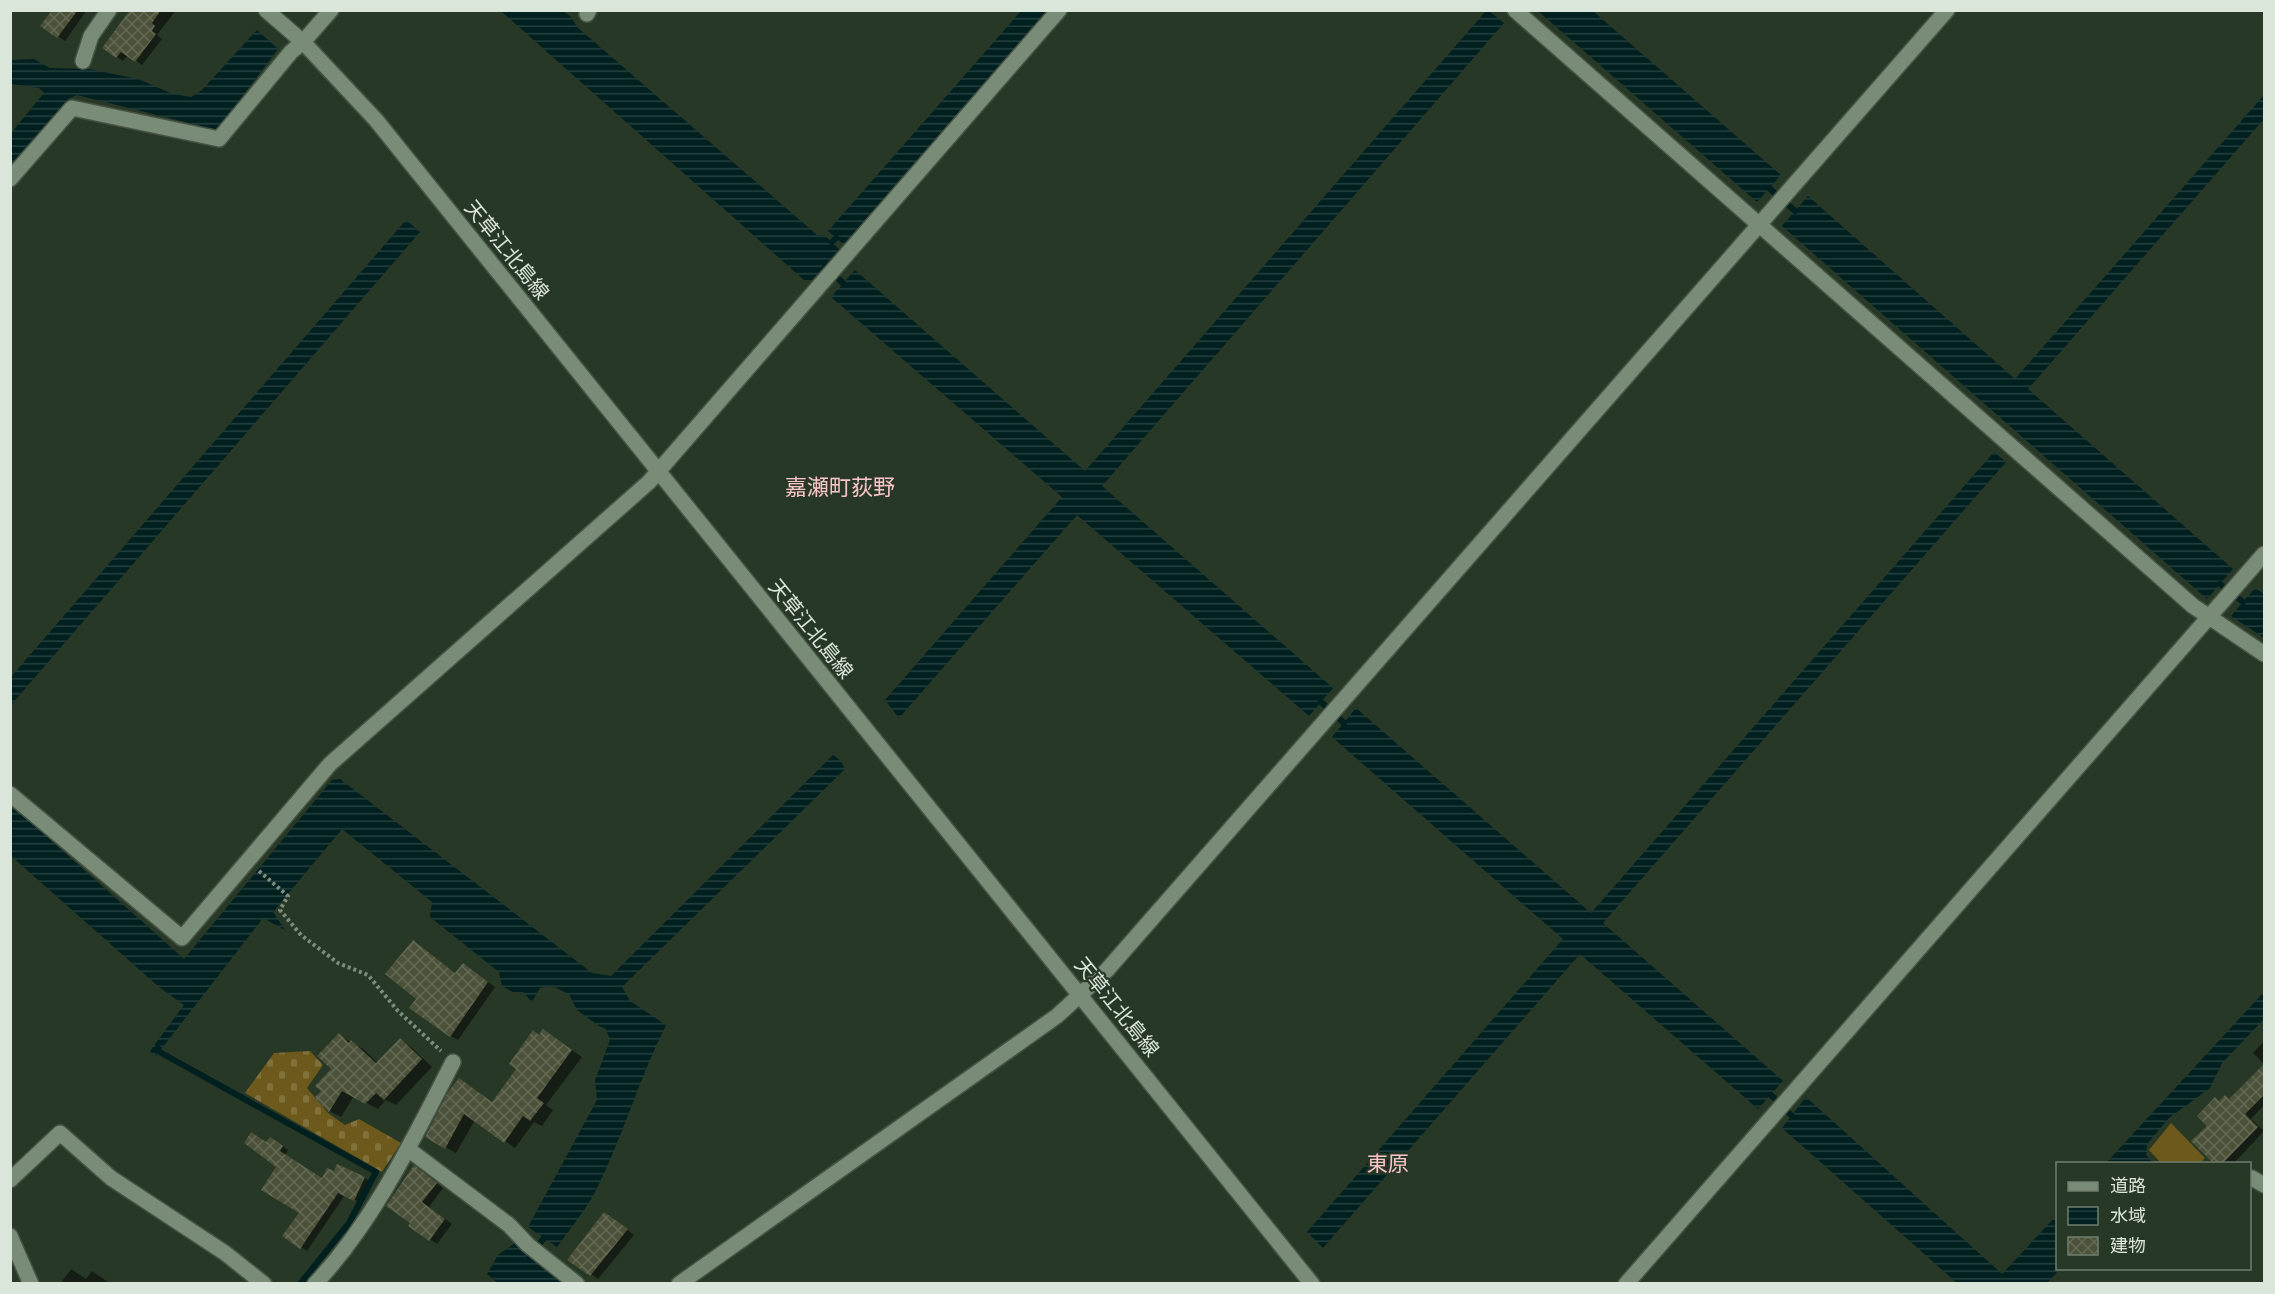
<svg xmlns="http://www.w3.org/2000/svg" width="2275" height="1294" viewBox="0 0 2275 1294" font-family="Manrope,'Noto Sans JP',sans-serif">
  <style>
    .green { fill: #6c591b }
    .cemetery { fill: url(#cemetery-stones) }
    .water { fill: url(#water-rules) }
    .shadow { fill: #0007 }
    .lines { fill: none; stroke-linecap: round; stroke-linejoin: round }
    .stream { stroke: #001f1f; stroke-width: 6 }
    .building { fill: url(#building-cross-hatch) }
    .minor-casing { stroke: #455344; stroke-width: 18 }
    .path { stroke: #7e8c7d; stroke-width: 4; stroke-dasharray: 3 3; stroke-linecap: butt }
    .minor { stroke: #798c77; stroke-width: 15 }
    .labels { text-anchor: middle; stroke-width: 4.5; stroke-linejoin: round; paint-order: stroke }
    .street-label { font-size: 20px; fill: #dbe6da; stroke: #283827 }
    .neighbourhood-label { font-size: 21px; fill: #f9c5c8; stroke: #283827 }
    .quarter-label { font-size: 22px; fill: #f9c5c8; stroke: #283827 }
  </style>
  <defs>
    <pattern id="cemetery-stones" width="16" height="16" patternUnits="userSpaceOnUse" patternTransform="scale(1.5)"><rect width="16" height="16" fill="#6c591b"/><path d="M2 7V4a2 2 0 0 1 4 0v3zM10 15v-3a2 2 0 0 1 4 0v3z" fill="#80713c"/></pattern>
    <pattern id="water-rules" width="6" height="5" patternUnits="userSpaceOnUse" patternTransform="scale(1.5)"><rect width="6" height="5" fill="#001f1f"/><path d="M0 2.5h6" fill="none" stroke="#25403f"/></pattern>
    <pattern id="building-cross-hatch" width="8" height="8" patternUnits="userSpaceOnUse" patternTransform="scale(1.5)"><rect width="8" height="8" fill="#4c5139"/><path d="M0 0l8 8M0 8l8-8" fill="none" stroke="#656a55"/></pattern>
  </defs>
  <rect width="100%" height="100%" fill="#283827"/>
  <polygon class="green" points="2171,1123 2205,1158 2200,1163 2161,1163 2149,1150"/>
  <polygon class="cemetery" points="310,1051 323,1065 307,1088 328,1113 345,1125 359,1119 401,1143 382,1172 245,1093 274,1053"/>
  <g class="water">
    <polygon points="501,11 563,11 572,18 577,27 817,235 824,235 840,250 812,280 804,280"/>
    <polygon points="1021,11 1047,11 844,245 828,231"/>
    <polygon points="1486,11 1489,11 1504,23 1102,486 1333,688 1309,716 1077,515 899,718 885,700 1062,497 831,297 855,270 1085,471"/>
    <polygon points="1538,11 1593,11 1781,175 1757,202"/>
    <polygon points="257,30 278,49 217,130 77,95 68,99 11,166 11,133 44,93 39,88 11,84 11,60 34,59 50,68 89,69 138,79 173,94 191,97 202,90"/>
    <polygon points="2264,95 2264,119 2028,389 2233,569 2207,599 1782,226 1808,196 2015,379"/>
    <polygon points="406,220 420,232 11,705 11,677"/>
    <polygon points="1994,452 2006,462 1603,923 1783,1081 1758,1109 1580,954 1323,1248 1307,1232 1563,939 1332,737 1356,708 1591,913"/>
    <polygon points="2255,588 2264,594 2264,638 2231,616"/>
    <path d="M833 755 841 761 845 769 622 987 630 1001 666 1025C639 1078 623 1137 596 1190 586 1210 570 1229 557 1247L528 1227 597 1100 595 1080 610 1040 606 1029 599 1026 577 1010 569 994 552 986 540 988 532 1002 523 992H513L502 986 499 972 430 917 432 902 342 829 273 912 285 930 263 918 156 1056 150 1051 184 1005 159 987 11 856V809L17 810 184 959 332 780 340 779 592 973 611 976Z"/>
    <polygon points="2264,992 2264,1019 2222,1063 2210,1088 2169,1118 2147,1144 2146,1155 2153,1163 2106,1163"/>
    <polygon points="1806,1097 2002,1274 2057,1215 2058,1268 2060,1269 2047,1283 1957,1283 1782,1128"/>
    <polygon points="515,1243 562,1283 498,1283 487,1274 498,1255"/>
  </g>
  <g class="shadow">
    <polygon points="54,10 87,10 65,41 43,26"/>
    <polygon points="131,10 176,10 157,35 162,39 142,65 128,55 123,61 104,48"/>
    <polygon points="414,941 456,974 470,969 495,987 458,1040 451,1036 418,998"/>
    <polygon points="544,1031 582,1057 546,1105 553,1110 542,1126 534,1122 515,1148 475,1120 456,1153 427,1137 450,1093 493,1103"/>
    <polygon points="339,1035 363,1049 378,1063 400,1040 411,1047 432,1067 396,1105 386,1100 378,1109 354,1096 341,1117 330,1111 316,1098 323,1091 333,1069"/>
    <polygon points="2264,1041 2264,1064 2253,1053"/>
    <polygon points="2264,1065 2264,1105 2251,1119 2264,1131 2233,1164 2216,1164 2209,1126 2220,1102 2225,1096 2231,1100"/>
    <polygon points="277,1142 288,1150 285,1155 323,1179 334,1173 338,1166 371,1181 361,1203 345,1195 307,1251 284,1235 301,1213 267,1144"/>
    <polygon points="421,1172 443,1188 429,1207 452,1224 437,1244 410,1226"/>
    <polygon points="612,1218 634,1235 598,1279 570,1259"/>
    <polygon points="71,1269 86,1279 92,1271 111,1284 60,1284"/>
  </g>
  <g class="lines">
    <g class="stream">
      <polyline points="1769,188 1795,211"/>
      <polyline points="832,242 836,238"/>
      <polyline points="825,267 843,283"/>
      <polyline points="2220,584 2243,602"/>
      <polyline points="1321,702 1344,723"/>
      <polyline points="158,1048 156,1050 376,1172 349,1223 300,1284"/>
      <polyline points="1771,1095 1792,1116"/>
      <polyline points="530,1256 544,1238"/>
    </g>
  </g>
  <g class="building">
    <polygon points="52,10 78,10 57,38 40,26"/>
    <polygon points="130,10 161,10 152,23 155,26 152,31 156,34 135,62 121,52 116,58 102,48"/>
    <polygon points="413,940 455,973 463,963 488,982 450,1037 409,1008 416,999 385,974"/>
    <polygon points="543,1029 572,1050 537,1098 544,1103 530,1121 523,1116 504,1143 464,1114 445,1149 425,1137 448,1092 459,1078 492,1102 516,1069 509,1064 533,1030 539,1035"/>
    <polygon points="339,1033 349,1043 351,1040 376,1063 400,1038 422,1059 384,1100 376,1093 365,1104 342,1091 329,1112 314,1098 321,1091 315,1086 331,1069 317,1056"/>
    <polygon points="2265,1063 2265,1094 2245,1114 2258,1127 2222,1164 2214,1164 2191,1141 2207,1126 2197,1116 2215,1097 2219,1101 2225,1095 2229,1099"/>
    <polygon points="251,1132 266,1142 270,1137 283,1146 280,1151 322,1178 327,1168 334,1171 337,1164 365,1177 354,1201 338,1193 300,1249 282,1236 299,1213 261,1190 276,1167 244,1143"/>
    <polygon points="414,1165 437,1183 422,1202 445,1219 429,1241 408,1226 410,1223 386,1206"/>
    <polygon points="604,1212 628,1229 590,1276 567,1260"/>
  </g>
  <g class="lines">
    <defs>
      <g id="minor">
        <polyline points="266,10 303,42 376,120 1312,1284"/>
        <polyline points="1515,10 2193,606 2264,654"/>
        <polyline points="587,14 589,10"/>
        <polyline points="83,61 91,36 109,10"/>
        <polyline points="10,179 72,108 219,139 291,52 303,42 331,10"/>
        <polyline points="10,794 182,938 330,764 649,482 1059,10"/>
        <polyline points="408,1149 509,1225 528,1245 577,1284"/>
        <polyline points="2252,1178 2264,1185"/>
        <polyline points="10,1180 60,1133 111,1178 225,1253 264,1284"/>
        <polyline points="10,1236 31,1284"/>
        <path d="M315 1284C375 1220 413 1139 453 1062"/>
        <polyline points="679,1284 1057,1016 1107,970 1947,10"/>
        <polyline points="1626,1284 2264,554"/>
      </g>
    </defs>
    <use href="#minor" class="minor-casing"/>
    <polyline class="path" points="259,871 288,896 280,910 301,935 338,963 368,975 398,1011 441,1051"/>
    <use href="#minor" class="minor"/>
  </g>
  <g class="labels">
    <g class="street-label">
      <text transform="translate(507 250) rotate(51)" y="7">天草江北島線</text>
      <text transform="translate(811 629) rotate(51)" y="7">天草江北島線</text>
      <text transform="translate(1117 1007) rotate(51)" y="7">天草江北島線</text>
    </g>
    <g class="neighbourhood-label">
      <text x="1388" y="1171">東原</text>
    </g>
    <g class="quarter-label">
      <text x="840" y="495">嘉瀬町荻野</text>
    </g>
  </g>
  <rect width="2275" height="1294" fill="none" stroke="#dbe6da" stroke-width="24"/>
  <rect x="2056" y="1162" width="195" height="108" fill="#283827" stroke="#707e6f" stroke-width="1.5"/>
  <rect x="2068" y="1182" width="30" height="9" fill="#798c77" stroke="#707e6f" stroke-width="1.5"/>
  <text x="2110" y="1192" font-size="18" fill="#dbe6da">道路</text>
  <rect x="2068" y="1207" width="30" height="18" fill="url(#water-rules)" stroke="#707e6f" stroke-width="1.5"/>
  <text x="2110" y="1222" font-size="18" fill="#dbe6da">水域</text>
  <rect x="2068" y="1237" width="30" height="18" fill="url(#building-cross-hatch)" stroke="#707e6f" stroke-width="1.5"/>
  <text x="2110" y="1252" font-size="18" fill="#dbe6da">建物</text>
</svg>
